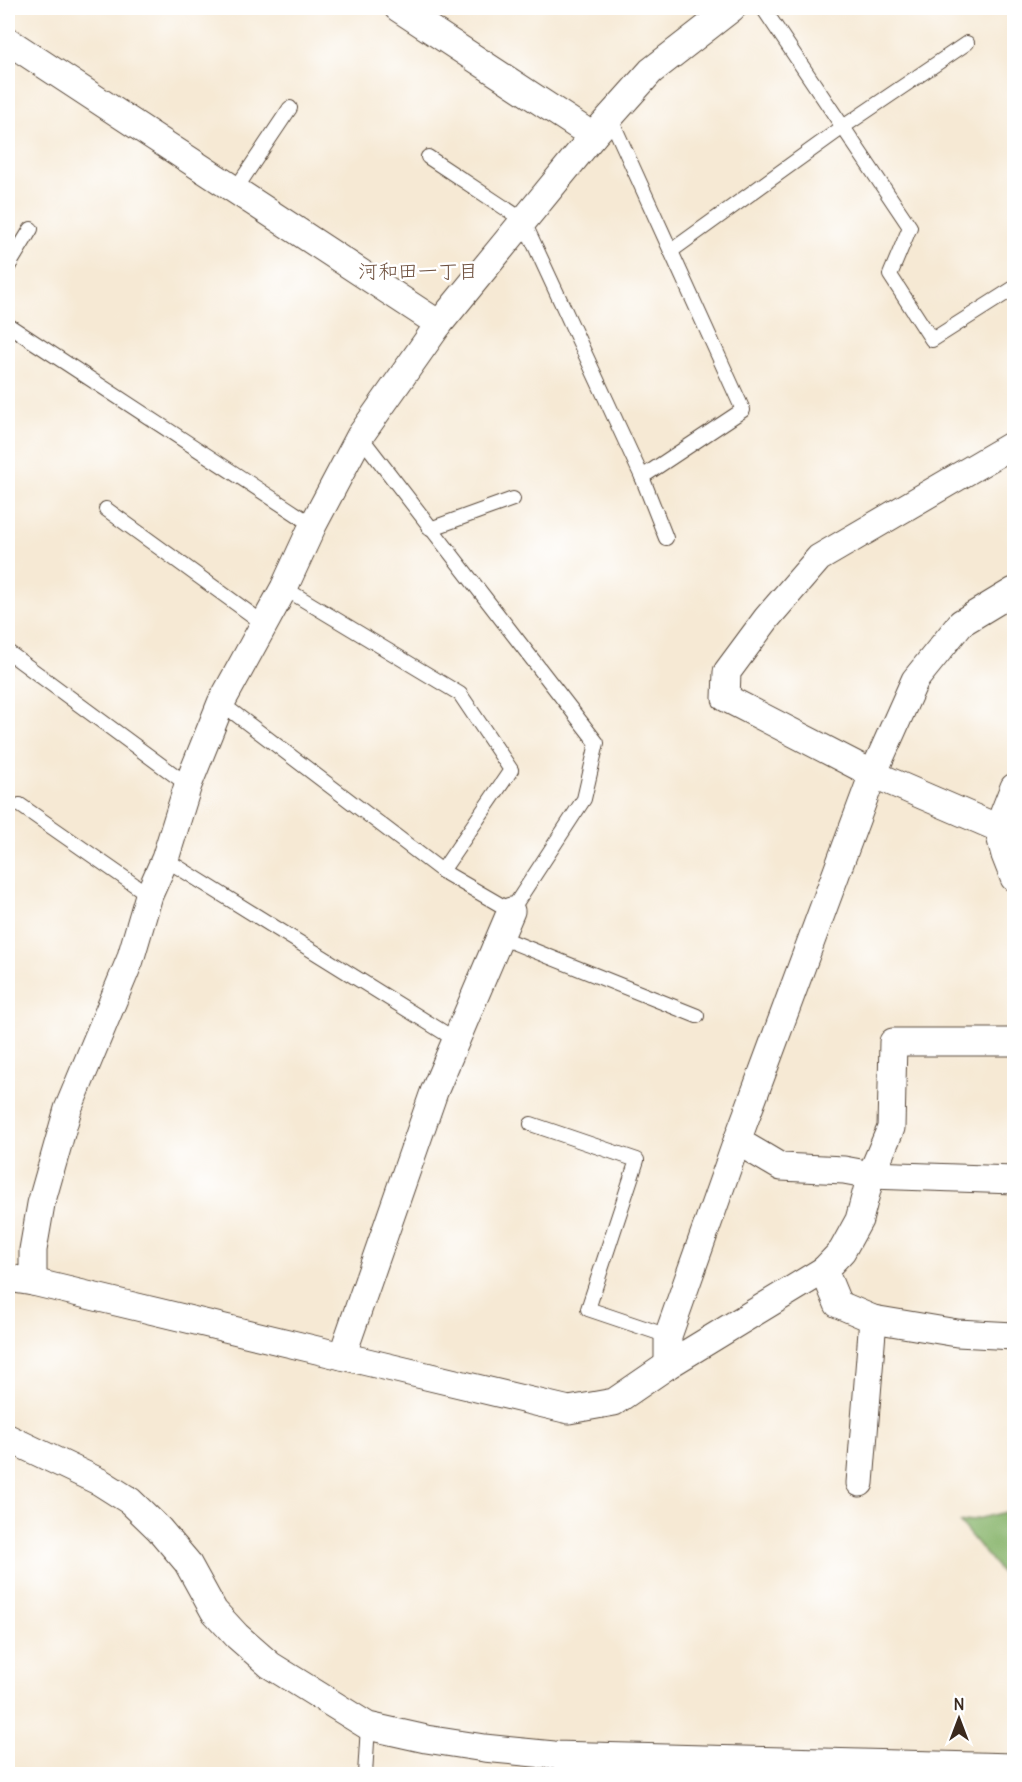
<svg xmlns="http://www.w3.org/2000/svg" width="1022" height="1782" viewBox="0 0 1022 1782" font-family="Delius,'Klee One',sans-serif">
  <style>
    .forest { fill: #8ab66e; stroke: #627046; stroke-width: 1.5 }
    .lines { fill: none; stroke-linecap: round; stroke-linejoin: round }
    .service-casing { stroke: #574739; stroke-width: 16 }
    .minor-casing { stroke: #574739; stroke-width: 29 }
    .service { stroke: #fff; stroke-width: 14 }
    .minor { stroke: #fff; stroke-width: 27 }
    .labels { text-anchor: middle; stroke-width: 5; stroke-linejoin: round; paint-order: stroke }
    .neighbourhood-label { font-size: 20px; fill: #6e503e; stroke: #fff }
  </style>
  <rect width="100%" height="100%" fill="#fff"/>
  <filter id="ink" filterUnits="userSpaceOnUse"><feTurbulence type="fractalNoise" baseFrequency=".0167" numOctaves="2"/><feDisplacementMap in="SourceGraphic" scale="12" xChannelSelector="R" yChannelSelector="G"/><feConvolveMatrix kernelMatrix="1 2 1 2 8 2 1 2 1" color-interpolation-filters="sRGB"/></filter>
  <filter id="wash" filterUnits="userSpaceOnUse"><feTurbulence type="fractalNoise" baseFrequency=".008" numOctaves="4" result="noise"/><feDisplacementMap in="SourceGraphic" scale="24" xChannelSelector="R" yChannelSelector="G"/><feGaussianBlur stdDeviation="1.35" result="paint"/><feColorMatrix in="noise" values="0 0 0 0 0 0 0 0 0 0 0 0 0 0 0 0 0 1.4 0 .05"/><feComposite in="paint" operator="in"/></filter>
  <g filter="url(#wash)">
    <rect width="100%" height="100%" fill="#f6e9d4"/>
    <polygon class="forest" points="1014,1510 1014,1588 960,1523"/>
  </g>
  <g filter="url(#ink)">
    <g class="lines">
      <defs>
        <g id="service">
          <polyline points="763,8 910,227 890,275 932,340 1014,288"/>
          <polyline points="610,117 743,410 642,477 666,538"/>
          <polyline points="428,157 523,220 642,477"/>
          <polyline points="235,190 290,108"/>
          <polyline points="671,251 843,127 967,43"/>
          <polyline points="8,267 31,229"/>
          <polyline points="8,325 313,525"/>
          <polyline points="360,436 597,743 584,799 511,911 442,871"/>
          <polyline points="106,509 263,623"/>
          <polyline points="430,529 513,499"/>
          <polyline points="8,652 188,785"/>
          <polyline points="221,703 442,871 511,770 460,694 284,588"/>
          <polyline points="20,805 149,895"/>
          <polyline points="165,859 456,1040"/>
          <polyline points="500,937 697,1016"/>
          <polyline points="531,1124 637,1160 588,1309 668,1336"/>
          <polyline points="365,1774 368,1726"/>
        </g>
        <g id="minor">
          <polyline points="398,8 593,136"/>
          <polyline points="8,41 439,324"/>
          <polyline points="1014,444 819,558 767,618 727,672 726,698 873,774 998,828 1005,855 1014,878"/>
          <polyline points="998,828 1014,787"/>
          <polyline points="737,1141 781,1167 844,1170 871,1175 1014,1180"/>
          <polyline points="824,1270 838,1304 873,1319 957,1333 1014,1336"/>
          <polyline points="8,1278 33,1282 33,1250 41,1204 68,1109 130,960 149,895 165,859 188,785 221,703 284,588 313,525 360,436 439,324 593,136 651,71 732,8"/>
          <polyline points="33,1282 342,1356 434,1092 511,911"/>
          <polyline points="342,1356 569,1410 614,1402 668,1365 824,1270 842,1251 859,1220 871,1175 891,1128 893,1042 1014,1042"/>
          <polyline points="668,1365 668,1336 737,1141 873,774 915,680 961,623 1014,591"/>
          <polyline points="8,1438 100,1482 130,1501 159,1529 187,1562 214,1611 237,1636 270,1665 368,1726 426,1739 484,1748 554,1755 1014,1767"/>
          <polyline points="860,1483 873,1319"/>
        </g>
      </defs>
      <use href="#service" class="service-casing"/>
      <use href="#minor" class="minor-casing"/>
      <use href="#service" class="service"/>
      <use href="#minor" class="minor"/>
    </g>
  </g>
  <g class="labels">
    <g class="neighbourhood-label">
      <text x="418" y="278">河和田一丁目</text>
    </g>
  </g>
  <rect width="1022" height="1782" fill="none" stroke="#fff" stroke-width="30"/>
  <g transform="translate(959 1719)" stroke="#ffffff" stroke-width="4.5" paint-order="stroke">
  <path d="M0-4.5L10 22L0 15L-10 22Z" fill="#3b2a1e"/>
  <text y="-9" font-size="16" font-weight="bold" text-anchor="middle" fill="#3b2a1e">N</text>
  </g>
</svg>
